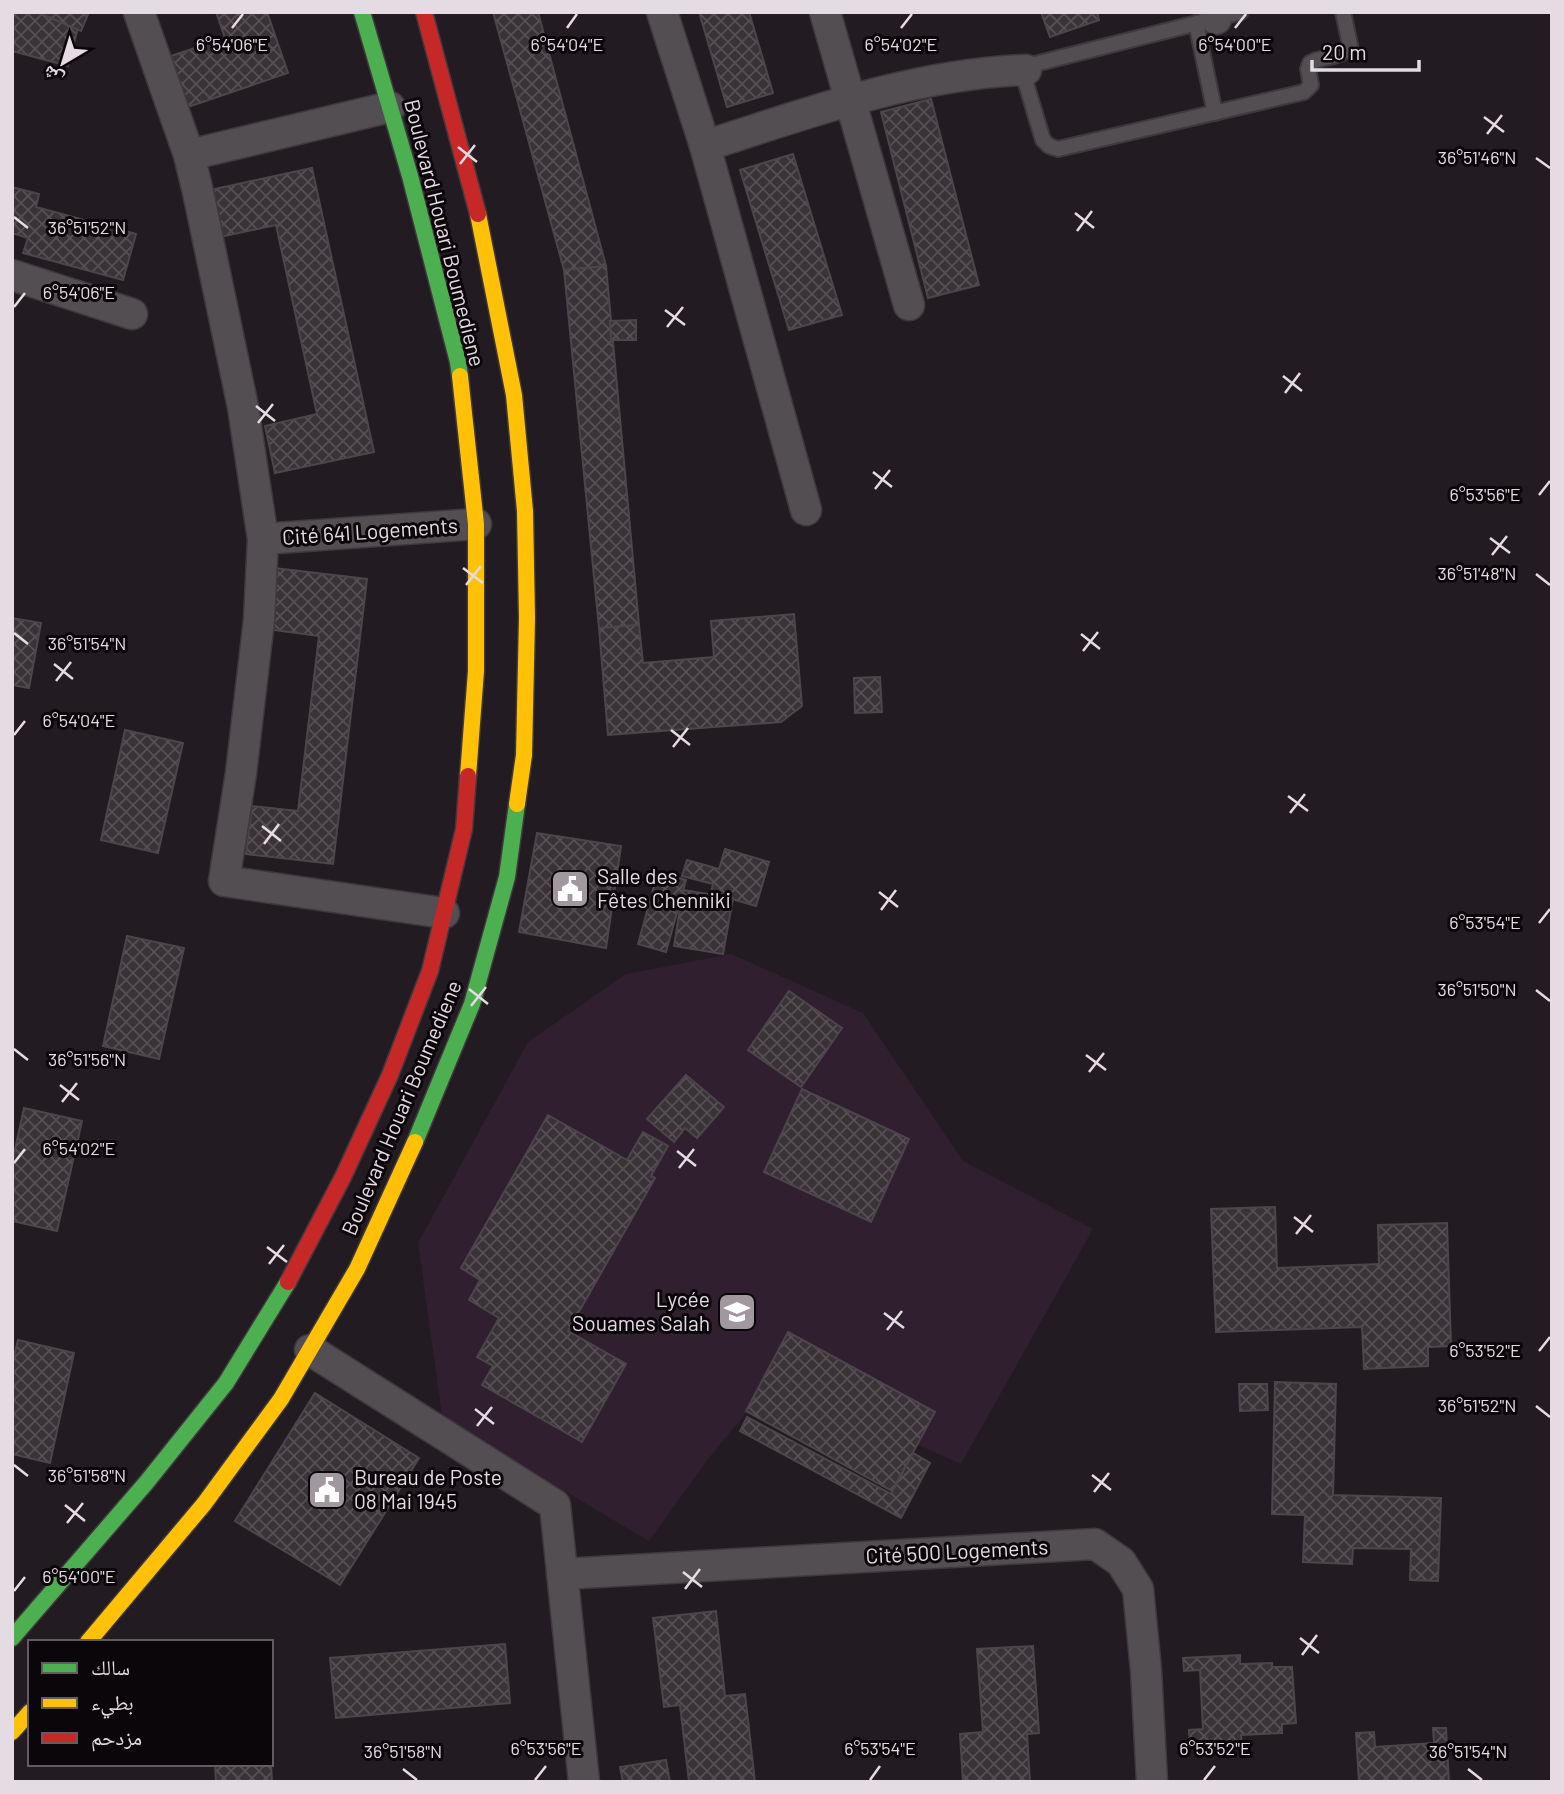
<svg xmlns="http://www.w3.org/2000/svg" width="1564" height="1794" viewBox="0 0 1564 1794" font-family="Barlow,'Noto Naskh Arabic',sans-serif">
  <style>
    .built { fill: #301f2e }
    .building { fill: url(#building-cross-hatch); stroke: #4c464b; stroke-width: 2 }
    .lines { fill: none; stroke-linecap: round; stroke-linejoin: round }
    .lane-casing { stroke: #3f393e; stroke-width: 18 }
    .street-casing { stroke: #3f393e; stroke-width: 33 }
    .fast-casing { stroke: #3f393e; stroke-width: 19 }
    .slow-casing { stroke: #3f393e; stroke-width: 19 }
    .jam-casing { stroke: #3f393e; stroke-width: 19 }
    .lane { stroke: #534e52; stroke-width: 14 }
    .street { stroke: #534e52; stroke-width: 30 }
    .fast { stroke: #4caf50; stroke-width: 16 }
    .slow { stroke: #ffc107; stroke-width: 16 }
    .jam { stroke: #c62828; stroke-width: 16 }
    .ticks { fill: none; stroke: #e5dbe3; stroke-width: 2.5 }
    .labels { text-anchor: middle; stroke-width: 6; stroke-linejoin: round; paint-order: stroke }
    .street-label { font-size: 21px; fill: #e5dbe3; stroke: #0b060a }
    .poi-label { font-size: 21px; fill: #e5dbe3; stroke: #0b060a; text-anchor: start }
    .ticks-label { font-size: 18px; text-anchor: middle; fill: #e5dbe3; stroke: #0b060a; stroke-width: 6; stroke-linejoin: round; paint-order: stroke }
  </style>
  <defs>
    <pattern id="building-cross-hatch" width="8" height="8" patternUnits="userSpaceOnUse" patternTransform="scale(1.75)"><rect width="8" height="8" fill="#393338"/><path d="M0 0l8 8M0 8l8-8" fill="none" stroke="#565055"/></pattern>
  </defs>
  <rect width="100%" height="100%" fill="#221c22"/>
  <polygon class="built" points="731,954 863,1013 963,1161 1093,1229 961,1464 773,1380 709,1458 649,1541 458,1428 443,1422 418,1243 528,1042 626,974"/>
  <g class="building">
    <polygon points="12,12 37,12 79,24 68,66 12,51"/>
    <polygon points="37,12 89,12 81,31"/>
    <polygon points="216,12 267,12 288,73 188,107 171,56 225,38"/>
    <polygon points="493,12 538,12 606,266 564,270"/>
    <polygon points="699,12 749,12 773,93 727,107"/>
    <polygon points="1041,12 1097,12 1099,20 1050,37"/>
    <polygon points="931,99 979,285 928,298 881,112"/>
    <polygon points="793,154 842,315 789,330 740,170"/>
    <polygon points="312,168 374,452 275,473 265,426 317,414 276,225 220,237 210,190"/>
    <polygon points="12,187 39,194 36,207 136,234 123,280 23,253 28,238 12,233"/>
    <polygon points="606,266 639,625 599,628 564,270"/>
    <polygon points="636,320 636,340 611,340 610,321"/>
    <polygon points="274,568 367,579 333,864 246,854 252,806 298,811 319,636 266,629"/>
    <polygon points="794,614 802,706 781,722 608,735 599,628 639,625 643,663 714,657 711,621"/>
    <polygon points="12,618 41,623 29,688 12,685"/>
    <polygon points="880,677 882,712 855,713 854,678"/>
    <polygon points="125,730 183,743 158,853 101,840"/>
    <polygon points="537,833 621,846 606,948 519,932"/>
    <polygon points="725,849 769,862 756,906 711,893 713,884 682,876 687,860 719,869"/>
    <polygon points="658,872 686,880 666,952 638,944"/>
    <polygon points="683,890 733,898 723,954 674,946"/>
    <polygon points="127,936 184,948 159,1059 103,1046"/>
    <polygon points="789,991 842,1028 801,1087 748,1050"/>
    <polygon points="686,1075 724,1107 697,1138 685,1128 674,1142 647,1119"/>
    <polygon points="802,1089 909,1139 871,1222 764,1172"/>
    <polygon points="24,1108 82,1121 57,1231 12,1221 12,1163"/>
    <polygon points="548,1115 627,1160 643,1132 668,1146 651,1176 655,1178 568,1331 626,1364 582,1442 482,1385 493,1366 477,1357 499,1318 469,1300 480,1280 461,1268"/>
    <polygon points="1275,1207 1277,1268 1379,1264 1378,1225 1447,1223 1451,1346 1428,1347 1428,1366 1364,1369 1362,1327 1216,1332 1211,1209"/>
    <polygon points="788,1332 935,1412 892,1491 746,1411"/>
    <polygon points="18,1340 74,1353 50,1463 12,1454 12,1364"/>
    <polygon points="1275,1382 1336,1384 1333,1495 1441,1498 1438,1581 1410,1580 1411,1549 1353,1548 1352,1564 1303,1562 1305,1515 1272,1514"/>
    <polygon points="1239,1384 1267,1384 1268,1410 1240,1411"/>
    <polygon points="315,1393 419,1458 340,1585 235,1521"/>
    <polygon points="747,1417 891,1494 913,1453 930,1463 901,1518 740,1431"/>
    <polygon points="716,1611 725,1696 745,1694 755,1782 689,1782 680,1705 664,1707 653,1618"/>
    <polygon points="505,1644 510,1703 336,1718 330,1658"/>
    <polygon points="1033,1646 1039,1733 1027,1734 1030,1782 963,1782 960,1734 983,1732 977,1649"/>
    <polygon points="1240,1655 1240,1664 1272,1663 1272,1667 1292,1667 1296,1723 1282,1724 1282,1733 1241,1735 1242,1744 1190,1747 1189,1730 1203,1729 1200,1670 1184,1671 1183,1658"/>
    <polygon points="1433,1728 1446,1728 1449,1782 1359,1782 1356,1733 1374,1732 1375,1747 1434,1743"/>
    <polygon points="666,1760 670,1782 623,1782 620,1767"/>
    <polygon points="215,1764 271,1764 272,1782 216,1782"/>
  </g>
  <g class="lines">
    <defs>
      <g id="lane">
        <path d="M1241 12 1031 65 1024 77 1043 140 1049 146 1058 149 1304 92 1311 85 1308 69 1310 63C1323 55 1340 60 1350 45L1343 12"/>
        <polyline points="1196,23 1215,113"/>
      </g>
      <g id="street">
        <polyline points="139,12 189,155 198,192 243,407 263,539 259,620 241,773 224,881 444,913"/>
        <polyline points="662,12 705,146 806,510"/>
        <polyline points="825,12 909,305"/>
        <polyline points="1215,12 1216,19"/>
        <path d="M705 146C810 112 915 74 1026 70"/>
        <polyline points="189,155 390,107"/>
        <polyline points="12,275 132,314"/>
        <polyline points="263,539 476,524"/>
        <polyline points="310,1350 555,1505 584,1782"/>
        <polyline points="562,1574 1095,1544 1121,1562 1138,1589 1146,1670 1152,1782"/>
      </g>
      <g id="fast">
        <polyline points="362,12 410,176 458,362 460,376"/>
        <polyline points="415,1142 472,1004 507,877 517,804"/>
        <polyline points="12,1638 146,1483 226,1383 288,1282"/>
      </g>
      <g id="slow">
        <polyline points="478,214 514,395 525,511 527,618 524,755 517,804"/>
        <polyline points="460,376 476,524 476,671 468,776"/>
        <polyline points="88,1642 204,1504 281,1399 357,1269 415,1142"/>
        <polyline points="12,1732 30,1712"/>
      </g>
      <g id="jam">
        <polyline points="424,12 478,214"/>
        <polyline points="288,1282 343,1177 390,1075 430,971 464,829 468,776"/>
      </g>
    </defs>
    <use href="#lane" class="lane-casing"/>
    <use href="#street" class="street-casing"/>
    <use href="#fast" class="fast-casing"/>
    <use href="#slow" class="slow-casing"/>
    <use href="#jam" class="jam-casing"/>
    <use href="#lane" class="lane"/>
    <use href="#street" class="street"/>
    <use href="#fast" class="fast"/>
    <use href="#slow" class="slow"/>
    <use href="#jam" class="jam"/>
  </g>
  <path class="ticks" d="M232 28 243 14M567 28 577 14M901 28 912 14M1235 28 1246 14M1484 117 1504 132M1487 134 1502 115M458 147 477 162M1536 158 1550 168M460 164 475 145M1075 213 1094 228M14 217 28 228M1077 231 1092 211M14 307 25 293M665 310 685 325M667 327 683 307M1283 376 1302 391M1285 393 1300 373M256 406 275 421M258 423 273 404M873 472 892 487M875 489 890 470M1539 495 1550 481M1490 538 1510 553M1492 555 1507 536M463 568 483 583M1536 574 1550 585M466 585 481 566M14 633 28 644M1081 634 1100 649M1083 651 1098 632M54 664 73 679M56 681 71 662M671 730 690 745M14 735 25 721M673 747 688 728M1288 796 1308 811M1290 813 1305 794M262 826 281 841M264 844 279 824M879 892 898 907M881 910 896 890M1539 923 1550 909M469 989 488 1004M1536 990 1550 1001M471 1006 486 987M14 1049 28 1060M1086 1055 1106 1070M1089 1072 1104 1053M60 1085 79 1100M62 1102 77 1083M677 1151 696 1166M14 1163 25 1149M679 1168 694 1149M1294 1217 1313 1232M1296 1234 1311 1215M267 1247 287 1262M269 1264 284 1245M884 1313 904 1328M887 1330 902 1311M1539 1351 1550 1337M1536 1406 1550 1417M475 1409 494 1424M477 1426 492 1407M14 1465 28 1476M1092 1475 1111 1490M1094 1492 1109 1473M65 1505 85 1521M67 1523 83 1503M683 1572 702 1587M685 1589 700 1569M14 1591 25 1577M1300 1638 1319 1653M1302 1655 1317 1635M403 1769 417 1780M1468 1769 1482 1780M535 1780 546 1766M870 1780 880 1766M1204 1780 1215 1766"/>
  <defs>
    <symbol id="civic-square" viewBox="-11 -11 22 22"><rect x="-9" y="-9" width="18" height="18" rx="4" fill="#a1989f" stroke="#0b060a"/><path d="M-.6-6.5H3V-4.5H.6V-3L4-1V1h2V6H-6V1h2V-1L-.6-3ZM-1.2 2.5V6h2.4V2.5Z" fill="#fff"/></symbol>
    <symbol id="school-square" viewBox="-11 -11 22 22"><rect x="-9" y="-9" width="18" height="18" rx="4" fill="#a1989f" stroke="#0b060a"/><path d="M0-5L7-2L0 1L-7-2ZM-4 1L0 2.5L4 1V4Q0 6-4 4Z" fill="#fff"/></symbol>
  </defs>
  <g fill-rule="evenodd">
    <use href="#civic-square" x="548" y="867" width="44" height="44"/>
    <use href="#school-square" x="715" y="1290" width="44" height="44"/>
    <use href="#civic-square" x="305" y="1468" width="44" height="44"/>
  </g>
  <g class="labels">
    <g class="street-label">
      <text transform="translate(444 233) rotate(76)" y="7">Boulevard Houari Boumediene</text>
      <text transform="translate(370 532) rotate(-4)" y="7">Cité 641 Logements</text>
      <text transform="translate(402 1108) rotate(-67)" y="7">Boulevard Houari Boumediene</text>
      <text transform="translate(957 1552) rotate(-3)" y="7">Cité 500 Logements</text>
    </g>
    <g class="poi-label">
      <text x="597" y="884">Salle des<tspan x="597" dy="24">Fêtes Chenniki</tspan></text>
      <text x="710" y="1307" text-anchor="end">Lycée<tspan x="710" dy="24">Souames Salah</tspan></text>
      <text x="354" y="1485">Bureau de Poste<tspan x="354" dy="24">08 Mai 1945</tspan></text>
    </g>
  </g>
  <g class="ticks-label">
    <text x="567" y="51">6°54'04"E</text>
    <text x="232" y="51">6°54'06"E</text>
    <text x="901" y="51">6°54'02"E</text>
    <text x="1235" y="51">6°54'00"E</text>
    <text x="1477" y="164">36°51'46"N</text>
    <text x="87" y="234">36°51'52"N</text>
    <text x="79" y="299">6°54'06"E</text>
    <text x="1485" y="501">6°53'56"E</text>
    <text x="1477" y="580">36°51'48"N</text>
    <text x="87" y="650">36°51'54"N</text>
    <text x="79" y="727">6°54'04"E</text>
    <text x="1485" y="929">6°53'54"E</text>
    <text x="1477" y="996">36°51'50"N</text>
    <text x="87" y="1066">36°51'56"N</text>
    <text x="79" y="1155">6°54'02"E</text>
    <text x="1485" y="1357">6°53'52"E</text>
    <text x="1477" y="1412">36°51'52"N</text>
    <text x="87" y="1482">36°51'58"N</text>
    <text x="79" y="1583">6°54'00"E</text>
    <text x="546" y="1755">6°53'56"E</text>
    <text x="880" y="1755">6°53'54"E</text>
    <text x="1215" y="1755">6°53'52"E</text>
    <text x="403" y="1758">36°51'58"N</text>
    <text x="1468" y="1758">36°51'54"N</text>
  </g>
  <rect width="1564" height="1794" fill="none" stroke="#e5dbe3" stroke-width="28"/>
  <rect x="28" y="1640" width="245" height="126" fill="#0b060a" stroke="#625b61" stroke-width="2"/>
  <rect x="42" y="1663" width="35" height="10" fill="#4caf50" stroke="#625b61" stroke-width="2"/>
  <text x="91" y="1675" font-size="21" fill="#e5dbe3">سالك</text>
  <rect x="42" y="1698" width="35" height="10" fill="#ffc107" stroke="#625b61" stroke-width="2"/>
  <text x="91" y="1710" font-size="21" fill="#e5dbe3">بطيء</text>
  <rect x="42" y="1733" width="35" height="10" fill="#c62828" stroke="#625b61" stroke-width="2"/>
  <text x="91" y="1745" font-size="21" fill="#e5dbe3">مزدحم</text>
  <g transform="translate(63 63) rotate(218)" stroke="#0b060a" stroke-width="5" paint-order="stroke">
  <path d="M0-5L12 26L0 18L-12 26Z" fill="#e5dbe3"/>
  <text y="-10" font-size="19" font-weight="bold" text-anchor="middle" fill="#e5dbe3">ش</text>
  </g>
  <path d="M1312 60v10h107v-10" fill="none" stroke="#e5dbe3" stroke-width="3.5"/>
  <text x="1322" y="60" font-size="21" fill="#e5dbe3" stroke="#0b060a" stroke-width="5" paint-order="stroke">20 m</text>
</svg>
